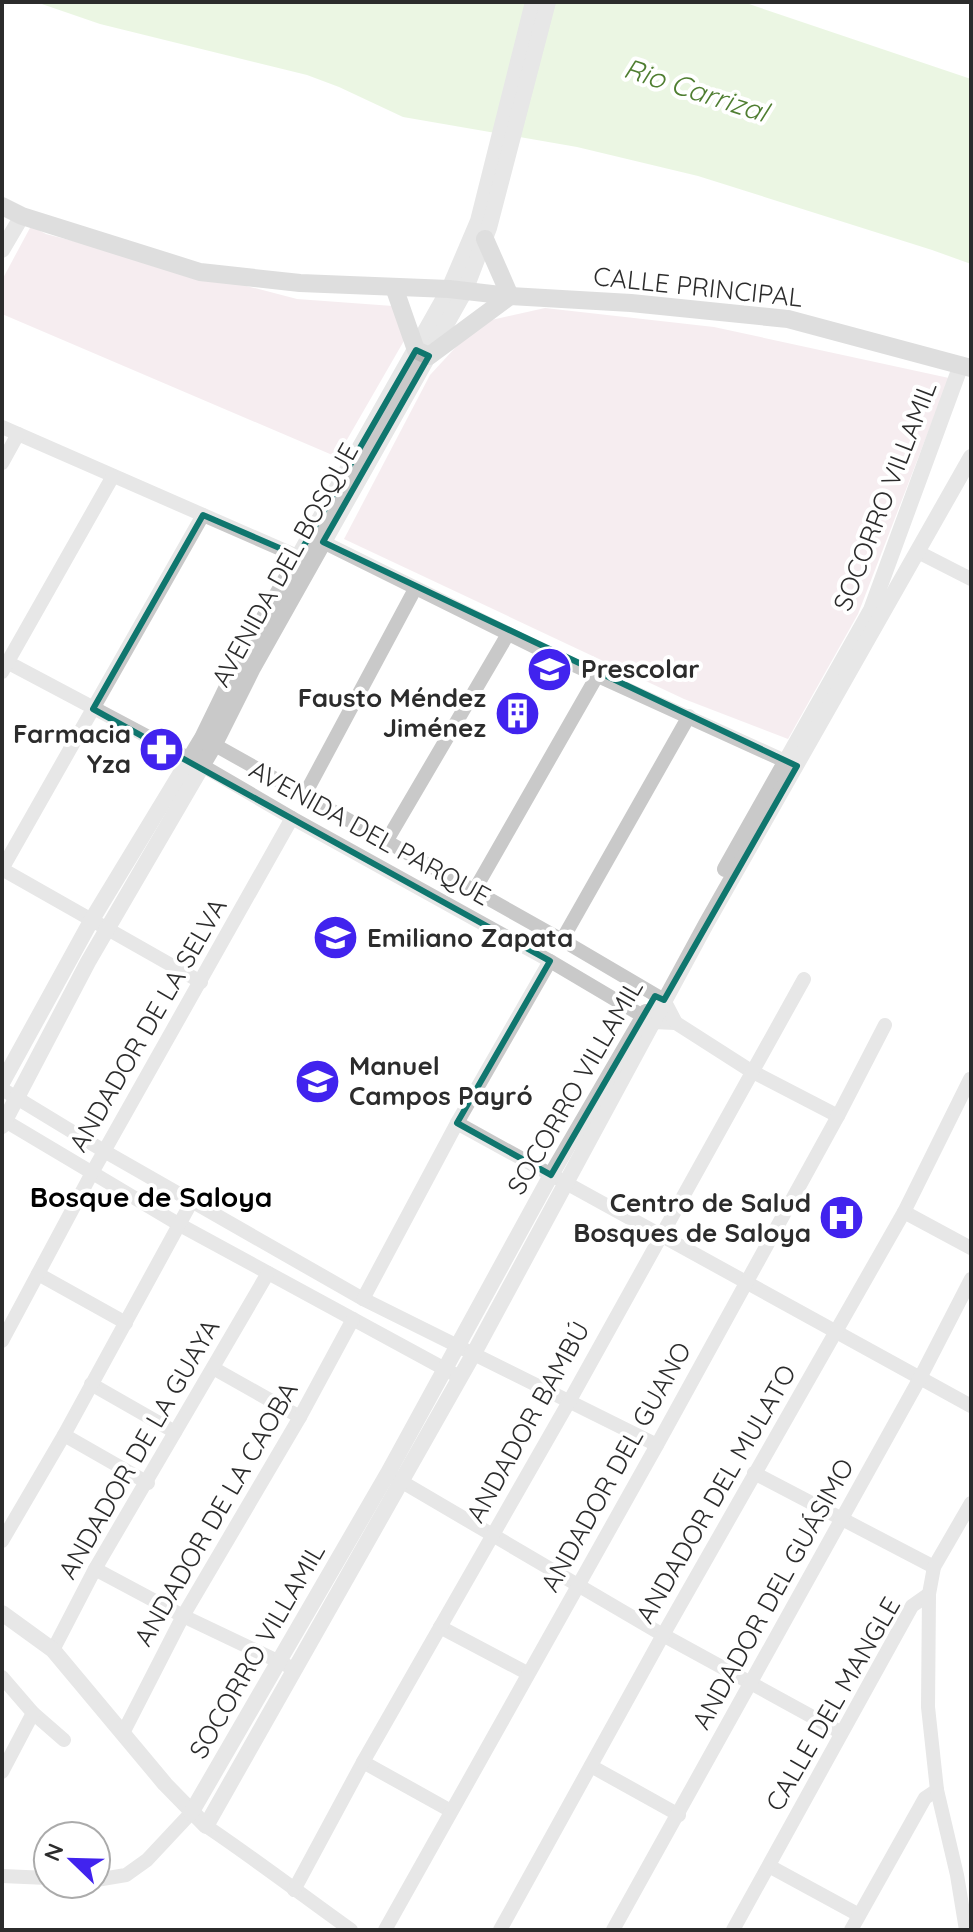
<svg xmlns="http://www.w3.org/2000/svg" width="973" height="1932" viewBox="0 0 973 1932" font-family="Quicksand,sans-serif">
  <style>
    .green { fill: #ebd8de }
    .water { fill: #d3ecc2 }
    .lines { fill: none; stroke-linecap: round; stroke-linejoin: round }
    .minor { stroke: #c9c9c9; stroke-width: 14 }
    .tertiary { stroke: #c9c9c9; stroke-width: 16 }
    .secondary { stroke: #b6b6b6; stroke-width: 18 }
    .marked { fill: none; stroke: #0f766e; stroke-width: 6; stroke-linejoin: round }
    .labels { text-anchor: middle; stroke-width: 8; stroke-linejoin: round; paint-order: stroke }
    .street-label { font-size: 26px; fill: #2c2c2c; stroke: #fff }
    .poi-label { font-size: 26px; font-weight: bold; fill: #2c2c2c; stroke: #fff; text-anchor: start }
    .water-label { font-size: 28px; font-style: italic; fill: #4f7e31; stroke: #fff }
    .neighbourhood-label { font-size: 28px; font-weight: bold; fill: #000; stroke: #fff }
  </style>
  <rect width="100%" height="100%" fill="#fff"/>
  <g class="green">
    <polygon points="31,226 46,234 297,299 393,306 405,339 337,457 2,314 2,280"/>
    <polygon points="545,308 714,327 949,378 858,614 788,739 684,699 344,539 430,375 478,323"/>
  </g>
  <polygon class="water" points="36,2 743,2 971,79 971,264 932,250 698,176 577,147 403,117 339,87 307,75 100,24"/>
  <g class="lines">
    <g class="minor">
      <polyline points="2,427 306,560"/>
      <polyline points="2,463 18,434"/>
      <polyline points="323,542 545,652 796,766"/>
      <polyline points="918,552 971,579"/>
      <polyline points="7,662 203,766 292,818 550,961 653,1022 676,1023"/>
      <polyline points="2,672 113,476"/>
      <polyline points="206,740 562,940 664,1000 676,1023 751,1071 838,1116"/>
      <polyline points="304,796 415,589"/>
      <polyline points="386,842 508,634"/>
      <polyline points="2,869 203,515"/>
      <polyline points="2,869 201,982"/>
      <polyline points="474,891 597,676"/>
      <polyline points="562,940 689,716"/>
      <polyline points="2,1089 104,1151 363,1299 657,1445"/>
      <polyline points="2,1119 180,1225 454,1374"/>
      <polyline points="457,1123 971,1406"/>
      <polyline points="904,1212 971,1248"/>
      <polyline points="38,1274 126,1323"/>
      <polyline points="363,1299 457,1123 550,961"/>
      <polyline points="2,1341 93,1171 292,818"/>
      <polyline points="213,1368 300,1417"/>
      <polyline points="91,1384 175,1432"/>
      <polyline points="64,1435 148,1483"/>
      <polyline points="754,1473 934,1567"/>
      <polyline points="392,1476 663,1635 840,1732"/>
      <polyline points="2,1541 64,1435 192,1201"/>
      <polyline points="95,1569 183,1616 288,1666"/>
      <polyline points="440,1627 527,1673"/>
      <polyline points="53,1650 95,1569 268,1273"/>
      <polyline points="2,1677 33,1713 64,1740"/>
      <polyline points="123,1733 183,1616 300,1417 353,1319"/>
      <polyline points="363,1762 451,1811"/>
      <polyline points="591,1766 679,1815"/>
      <polyline points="2,1772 33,1713"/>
      <path d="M206 1826C255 1859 302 1895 351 1930"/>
      <polyline points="769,1866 859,1915"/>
      <polyline points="2,1876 48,1878"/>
      <polyline points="96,1880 126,1875 147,1860 191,1813"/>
      <polyline points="294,1890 363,1762 570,1400 804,979"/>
      <polyline points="385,1930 657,1445 838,1116 885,1025"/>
      <polyline points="500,1930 663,1635 904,1212 970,1079"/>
      <polyline points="613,1930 920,1378 971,1279"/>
      <polyline points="733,1930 912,1606 929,1594"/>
      <polyline points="851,1930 925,1798 937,1790"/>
      <polyline points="966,1930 957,1875 937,1790 928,1707 929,1594 934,1567 971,1503"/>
    </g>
    <g class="tertiary">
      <polyline points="2,250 22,216"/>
      <polyline points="725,869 871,610 961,365"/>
      <polyline points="2,1083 91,921 202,738 240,660 449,289 478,221 533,2"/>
      <polyline points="2,1126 88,962 215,744 253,668 465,291 489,228 548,2"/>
      <polyline points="2,1613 53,1650 165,1784 206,1826 474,1353 706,924 971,457"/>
      <polyline points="191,1813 388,1473 551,1175 646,1012"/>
    </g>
    <g class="secondary">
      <polyline points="2,206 22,216 200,272 300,283 449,289 510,296 631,303 788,319 971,368"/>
      <polyline points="485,239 510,296"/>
      <polyline points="394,287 416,350 429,356 510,296"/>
    </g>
  </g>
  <path d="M0 0H973V1932H0ZM416 350 429 356 323 542 797 766 664 1000 655 996 551 1175 457 1123 550 961 93 709 203 515 298 556Z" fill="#fff" fill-opacity=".55" fill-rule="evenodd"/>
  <path class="marked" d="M416 350 429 356 323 542 797 766 664 1000 655 996 551 1175 457 1123 550 961 93 709 203 515 298 556Z"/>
  <defs>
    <symbol id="school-disc" viewBox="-11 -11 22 22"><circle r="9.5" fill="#4123ee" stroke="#fff"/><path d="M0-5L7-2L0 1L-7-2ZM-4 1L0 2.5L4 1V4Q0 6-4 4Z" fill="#fff"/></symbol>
    <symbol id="building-disc" viewBox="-11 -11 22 22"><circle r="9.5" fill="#4123ee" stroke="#fff"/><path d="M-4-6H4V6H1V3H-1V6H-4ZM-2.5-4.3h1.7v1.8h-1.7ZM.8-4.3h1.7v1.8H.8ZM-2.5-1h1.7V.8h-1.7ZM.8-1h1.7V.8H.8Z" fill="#fff"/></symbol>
    <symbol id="pharmacy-disc" viewBox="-11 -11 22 22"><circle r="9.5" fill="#4123ee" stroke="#fff"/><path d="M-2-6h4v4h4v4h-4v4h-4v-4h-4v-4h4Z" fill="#fff"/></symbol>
    <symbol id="hospital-disc" viewBox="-11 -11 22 22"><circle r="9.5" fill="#4123ee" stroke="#fff"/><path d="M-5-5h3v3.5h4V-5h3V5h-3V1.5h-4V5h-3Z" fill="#fff"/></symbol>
  </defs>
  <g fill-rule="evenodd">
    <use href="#school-disc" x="524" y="644" width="51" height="51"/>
    <use href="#building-disc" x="492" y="688" width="51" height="51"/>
    <use href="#pharmacy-disc" x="136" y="724" width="51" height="51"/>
    <use href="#school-disc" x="310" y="912" width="51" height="51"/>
    <use href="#school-disc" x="292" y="1056" width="51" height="51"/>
    <use href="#hospital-disc" x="816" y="1192" width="51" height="51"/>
  </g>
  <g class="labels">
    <g class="street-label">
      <text transform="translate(698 287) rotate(6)" y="9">CALLE PRINCIPAL</text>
      <text transform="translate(885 496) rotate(-69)" y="9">SOCORRO VILLAMIL</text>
      <text transform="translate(285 565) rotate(-61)" y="9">AVENIDA DEL BOSQUE</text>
      <text transform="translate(370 833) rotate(29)" y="9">AVENIDA DEL PARQUE</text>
      <text transform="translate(148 1025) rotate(-60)" y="9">ANDADOR DE LA SELVA</text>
      <text transform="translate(575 1087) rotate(-60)" y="9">SOCORRO VILLAMIL</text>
      <text transform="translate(528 1422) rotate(-61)" y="9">ANDADOR BAMBÚ</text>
      <text transform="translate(139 1449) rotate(-60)" y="9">ANDADOR DE LA GUAYA</text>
      <text transform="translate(616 1467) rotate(-61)" y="9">ANDADOR DEL GUANO</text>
      <text transform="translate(716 1494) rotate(-60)" y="9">ANDADOR DEL MULATO</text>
      <text transform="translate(216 1514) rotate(-60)" y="9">ANDADOR DE LA CAOBA</text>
      <text transform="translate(773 1594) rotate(-61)" y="9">ANDADOR DEL GUÁSIMO</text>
      <text transform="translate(257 1651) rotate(-60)" y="9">SOCORRO VILLAMIL</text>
      <text transform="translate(833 1704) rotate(-60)" y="9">CALLE DEL MANGLE</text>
    </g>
    <g class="poi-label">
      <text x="581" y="678">Prescolar</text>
      <text x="486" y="707" text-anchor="end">Fausto Méndez<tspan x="486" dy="30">Jiménez</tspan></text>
      <text x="131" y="743" text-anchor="end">Farmacia<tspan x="131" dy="30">Yza</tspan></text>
      <text x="367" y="947">Emiliano Zapata</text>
      <text x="349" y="1075">Manuel<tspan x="349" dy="30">Campos Payró</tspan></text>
      <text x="811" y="1212" text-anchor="end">Centro de Salud<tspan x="811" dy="30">Bosques de Saloya</tspan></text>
    </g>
    <g class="water-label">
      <text transform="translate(696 90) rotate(18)" y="10">Rio Carrizal</text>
    </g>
    <g class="neighbourhood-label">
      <text x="151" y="1207">Bosque de Saloya</text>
    </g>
  </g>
  <rect width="973" height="1932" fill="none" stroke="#2c2c2c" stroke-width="8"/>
  <g transform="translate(72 1860) rotate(293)"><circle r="38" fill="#ffffff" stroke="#ababab" stroke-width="2"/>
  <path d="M0-6L14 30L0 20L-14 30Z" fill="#4123ee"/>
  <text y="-12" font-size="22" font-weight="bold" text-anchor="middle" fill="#2c2c2c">N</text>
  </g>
</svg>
